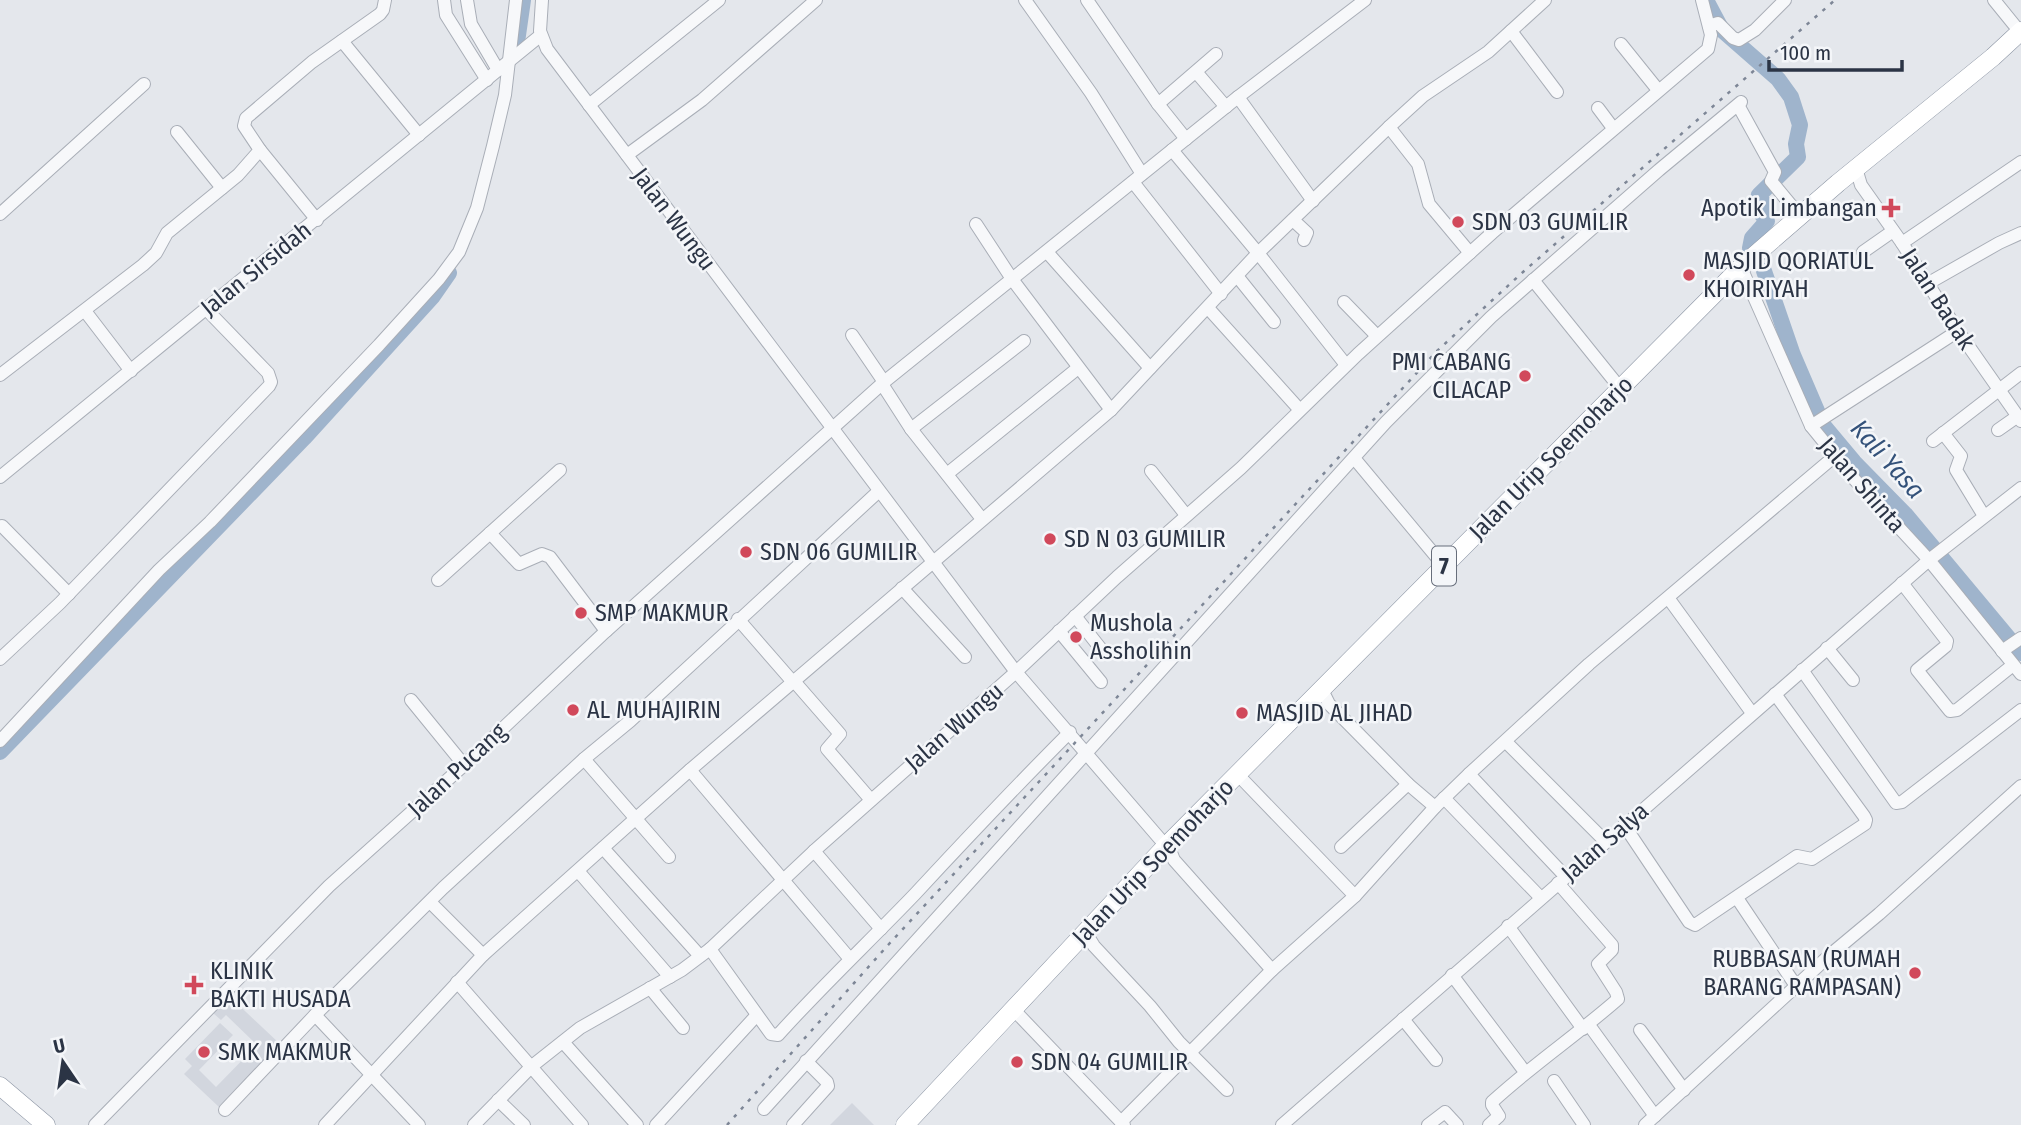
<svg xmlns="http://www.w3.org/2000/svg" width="2021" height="1125" viewBox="0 0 2021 1125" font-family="'Fira Sans Condensed',sans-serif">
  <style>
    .built { fill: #d2d6de }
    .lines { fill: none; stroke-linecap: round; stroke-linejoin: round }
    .river { stroke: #9fb4cc; stroke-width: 16 }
    .minor-casing { stroke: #a9aeb7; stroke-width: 14 }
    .highway-casing { stroke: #8b94a3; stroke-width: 19 }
    .minor { stroke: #f7f8fa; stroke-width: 12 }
    .highway { stroke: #fff; stroke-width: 18 }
    .rail { stroke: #7d8696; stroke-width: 2.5; stroke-dasharray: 3.5 7; stroke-linecap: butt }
    .poi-dot { fill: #d1495b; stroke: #f4f6f9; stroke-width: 2.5 }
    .labels { text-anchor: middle; stroke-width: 5; stroke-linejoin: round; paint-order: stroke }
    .shield { fill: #f4f6f9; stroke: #676e7b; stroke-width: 2 }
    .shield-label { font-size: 23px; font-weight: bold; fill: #2b3445 }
    .poi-label { font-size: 24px; fill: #2b3445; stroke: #f4f6f9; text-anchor: start }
    .street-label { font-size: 24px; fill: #2b3445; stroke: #f4f6f9 }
    .water-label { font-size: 26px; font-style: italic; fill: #34527a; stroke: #f4f6f9 }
  </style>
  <rect width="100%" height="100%" fill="#e4e7ec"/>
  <g class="built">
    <polygon points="229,996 280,1044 219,1107 184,1074 192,1066 185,1059 220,1023 233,1035 199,1070 216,1087 257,1045 226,1015 221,1020 213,1013"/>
    <polygon points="852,1103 874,1125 830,1125"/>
  </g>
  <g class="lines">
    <g class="river">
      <polyline points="1706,0 1722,30 1778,79 1791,97 1800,125 1796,144 1798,157 1759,195 1766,208 1760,212 1767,221 1752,238 1750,248"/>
      <polyline points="516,49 523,0"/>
      <polyline points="1764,271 1793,355 1823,425 1854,462 1905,514 2021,653"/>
      <polyline points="0,752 304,438 433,296 449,273"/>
    </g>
    <defs>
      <g id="minor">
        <polyline points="444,0 446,15 487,80"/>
        <polyline points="467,0 471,24 498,70"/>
        <polyline points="542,0 540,31 547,49 1016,672 1166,846"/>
        <polyline points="1025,0 1091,93 1142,174"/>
        <polyline points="1087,0 1158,104 1216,54"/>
        <polyline points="1994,0 2020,32"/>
        <polyline points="1709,26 1718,23 1733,38 1739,40 1755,30 1785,0"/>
        <polyline points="1511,31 1557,92"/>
        <polyline points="342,41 419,135"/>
        <polyline points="1621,44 1658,90"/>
        <polyline points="1197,73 1226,107"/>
        <polyline points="1238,97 1313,201"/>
        <polyline points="1158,104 1186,139"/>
        <polyline points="589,105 719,0"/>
        <polyline points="1738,105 1775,172 1771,181 1800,216"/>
        <polyline points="1598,108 1613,128"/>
        <polyline points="1389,127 1418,164 1429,204 1470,253"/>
        <polyline points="177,132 222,188"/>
        <polyline points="260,150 317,220"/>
        <polyline points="1172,150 1258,253 1346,365"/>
        <polyline points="627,155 702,100 816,0"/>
        <polyline points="1858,175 1861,185 1902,243 1958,331 2021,421"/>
        <polyline points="1133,182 1221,294"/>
        <polyline points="0,214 144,84"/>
        <polyline points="1293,220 1307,233 1304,240"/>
        <polyline points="976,224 1012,279 1111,410 1258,253 1389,127 1423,96 1488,52 1545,0"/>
        <polyline points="1902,243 2021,162"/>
        <polyline points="1047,252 1150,368"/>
        <polyline points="1863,252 1893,231"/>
        <polyline points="1743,272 1811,426 1855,480 1929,560 2021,674"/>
        <polyline points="1237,276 1274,322"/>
        <polyline points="1533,280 1620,388"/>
        <polyline points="1927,284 1999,243 2021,233"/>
        <polyline points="1344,302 1377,336"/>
        <polyline points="1208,308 1299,409"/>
        <polyline points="85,311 131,371"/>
        <polyline points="852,335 884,382"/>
        <polyline points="0,375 143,265 156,253 167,233 238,175 260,150 244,126 246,118 312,62 380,14 383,10 385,0"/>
        <polyline points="882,384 911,429 982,519"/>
        <polyline points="1811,426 1958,331"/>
        <polyline points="911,429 1024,341"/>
        <polyline points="1998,430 2018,416"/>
        <polyline points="1943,433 1961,456 1956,470 1984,516"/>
        <polyline points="1933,441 2021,373"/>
        <polyline points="1354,458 1444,566"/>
        <polyline points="1151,471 1186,515"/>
        <polyline points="947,474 1078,368"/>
        <polyline points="0,477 541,35"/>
        <polyline points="2,526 69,594"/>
        <polyline points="490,533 519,564 542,554 550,557 606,631"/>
        <polyline points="438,580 560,470"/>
        <polyline points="1902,583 1947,641 1946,646 1917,670 1950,711 1957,710 2013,665"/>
        <polyline points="902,588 965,657"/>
        <polyline points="1669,599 1752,713"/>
        <polyline points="1075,616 1101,649"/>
        <polyline points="738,619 792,681"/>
        <polyline points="1059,631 1101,682"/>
        <polyline points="1827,648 1853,680"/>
        <polyline points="2002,651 2021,638"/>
        <polyline points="0,659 60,603 269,386 271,382 268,373 206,309"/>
        <polyline points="1802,670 1896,803 1902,802 2021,710"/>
        <polyline points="793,680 840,734 827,749 871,800"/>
        <polyline points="1325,696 1329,704 1408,784 1435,807"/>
        <polyline points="411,700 464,765"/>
        <polyline points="0,741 159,570 210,522 379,345 439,279 459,252 477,208 493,146 505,95 516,0"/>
        <polyline points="1506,742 1605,841"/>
        <polyline points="584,759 669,857"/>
        <polyline points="690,770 850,959"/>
        <polyline points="1469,774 1565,876"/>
        <polyline points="1242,779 1355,896"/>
        <polyline points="1444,798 1541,898"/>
        <polyline points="1624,825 1689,922 1695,925 1797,856 1812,859 1865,824 1866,820 1864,816 1775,694"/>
        <polyline points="1341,847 1408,784"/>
        <polyline points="603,848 700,956"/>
        <polyline points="1170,850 1174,860 1272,970"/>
        <polyline points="814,851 881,929"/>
        <polyline points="578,871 670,977"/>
        <polyline points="1737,898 1796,986"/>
        <polyline points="430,902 483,955"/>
        <polyline points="1508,926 1583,1029"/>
        <polyline points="1089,938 1094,946 1150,1006 1179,1042 1227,1090"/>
        <path d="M710 949 771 1034 778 1035C822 986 870 941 915 894 966 839 1017 785 1070 732"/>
        <polyline points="1452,975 1525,1072"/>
        <polyline points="457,982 582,1125"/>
        <polyline points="650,988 683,1028"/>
        <polyline points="1013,1009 1124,1125"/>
        <polyline points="315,1015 419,1125"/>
        <polyline points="1403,1019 1436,1060"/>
        <polyline points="1589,1025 1655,1116"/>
        <polyline points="1640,1030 1684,1090"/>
        <polyline points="563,1042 637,1125"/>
        <polyline points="1554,1081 1584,1125"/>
        <polyline points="498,1100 524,1125"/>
        <polyline points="764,1109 1386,422 1491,317 1659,170 1741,102"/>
        <polyline points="225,1110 315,1015 443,888 584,759 630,721 879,491"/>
        <polyline points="1121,1122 1272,970 1355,896 1435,807 1469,774 1589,664 1835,456"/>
        <polyline points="95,1125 329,886 464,765 606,631 884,382 1238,97 1365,0"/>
        <polyline points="325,1125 483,955 690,770 1111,410"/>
        <polyline points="474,1125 532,1066 580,1028 682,970 710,949 814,851 1016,672 1117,577 1241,468 1358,354 1492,233 1708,49 1711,35 1702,0"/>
        <polyline points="656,1125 756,1016"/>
        <polyline points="793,1125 828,1086 827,1082 806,1061"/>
        <polyline points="1282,1125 1929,560 2021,488"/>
        <polyline points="1428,1125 1445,1112 1457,1125"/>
        <path d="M1489 1125 1499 1116 1492 1105V1102C1532 1065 1577 1035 1618 999L1616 992 1598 964 1612 950V945L1558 883"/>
        <polyline points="1645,1125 1831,954 1879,914 2021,786"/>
      </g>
      <g id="highway">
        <polyline points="0,1086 46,1125"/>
        <polyline points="905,1125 1166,846 1741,267 1838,183 1993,57 2021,31"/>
      </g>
    </defs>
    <use href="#minor" class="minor-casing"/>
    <use href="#highway" class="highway-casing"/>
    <use href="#minor" class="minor"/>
    <use href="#highway" class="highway"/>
    <polyline class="rail" points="727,1125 889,944 1437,351 1523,272 1835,0"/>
  </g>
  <g class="poi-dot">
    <path d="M1887.5 197.5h7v7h7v7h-7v7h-7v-7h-7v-7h7z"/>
    <circle cx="1458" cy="222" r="7"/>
    <circle cx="1689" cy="275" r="7"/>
    <circle cx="1525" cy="376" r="7"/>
    <circle cx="1050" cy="539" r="7"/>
    <circle cx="746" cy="552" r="7"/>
    <circle cx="581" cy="613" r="7"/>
    <circle cx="1076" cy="637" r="7"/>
    <circle cx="573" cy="710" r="7"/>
    <circle cx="1242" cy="713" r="7"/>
    <circle cx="1915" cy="973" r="7"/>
    <path d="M190.5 974.5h7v7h7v7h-7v7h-7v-7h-7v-7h7z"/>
    <circle cx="204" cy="1052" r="7"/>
    <circle cx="1017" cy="1062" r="7"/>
  </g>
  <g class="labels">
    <rect class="shield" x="1432" y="546.5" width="24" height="39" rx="5"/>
    <g class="shield-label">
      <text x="1444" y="574">7</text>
    </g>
    <g class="poi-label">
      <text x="1877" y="216" text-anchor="end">Apotik Limbangan</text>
      <text x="1472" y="230">SDN 03 GUMILIR</text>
      <text x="1703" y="269">MASJID QORIATUL<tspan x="1703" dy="28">KHOIRIYAH</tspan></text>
      <text x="1511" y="370" text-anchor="end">PMI CABANG<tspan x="1511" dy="28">CILACAP</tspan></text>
      <text x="1064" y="547">SD N 03 GUMILIR</text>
      <text x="760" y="560">SDN 06 GUMILIR</text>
      <text x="595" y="621">SMP MAKMUR</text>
      <text x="1090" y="631">Mushola<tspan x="1090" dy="28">Assholihin</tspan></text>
      <text x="587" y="718">AL MUHAJIRIN</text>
      <text x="1256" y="721">MASJID AL JIHAD</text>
      <text x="1901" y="967" text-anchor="end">RUBBASAN (RUMAH<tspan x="1901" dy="28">BARANG RAMPASAN)</tspan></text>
      <text x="210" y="979">KLINIK<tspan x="210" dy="28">BAKTI HUSADA</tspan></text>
      <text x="218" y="1060">SMK MAKMUR</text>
      <text x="1031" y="1070">SDN 04 GUMILIR</text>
    </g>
    <g class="street-label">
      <text transform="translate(674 219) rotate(53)" y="8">Jalan Wungu</text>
      <text transform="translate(256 269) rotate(-39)" y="8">Jalan Sirsidah</text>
      <text transform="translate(1938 299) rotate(57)" y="8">Jalan Badak</text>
      <text transform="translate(1551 458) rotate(-45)" y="8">Jalan Urip Soemoharjo</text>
      <text transform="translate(1862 485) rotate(49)" y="8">Jalan Shinta</text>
      <text transform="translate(954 727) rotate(-41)" y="8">Jalan Wungu</text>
      <text transform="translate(457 770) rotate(-43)" y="8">Jalan Pucang</text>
      <text transform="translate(1605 842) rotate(-41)" y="8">Jalan Salya</text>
      <text transform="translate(1153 862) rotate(-46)" y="8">Jalan Urip Soemoharjo</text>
    </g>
    <g class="water-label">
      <text transform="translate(1888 459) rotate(48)" y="9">Kali Yasa</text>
    </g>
  </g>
  <g transform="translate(63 1062) rotate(347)" stroke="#f4f6f9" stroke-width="5" paint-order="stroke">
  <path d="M0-5L12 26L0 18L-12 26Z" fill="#2b3445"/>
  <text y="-10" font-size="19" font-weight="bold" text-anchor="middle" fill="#2b3445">U</text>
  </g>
  <path d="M1769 60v10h133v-10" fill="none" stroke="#2b3445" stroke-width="3.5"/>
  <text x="1780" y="60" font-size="21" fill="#2b3445" stroke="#f4f6f9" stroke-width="5" paint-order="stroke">100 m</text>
</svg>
